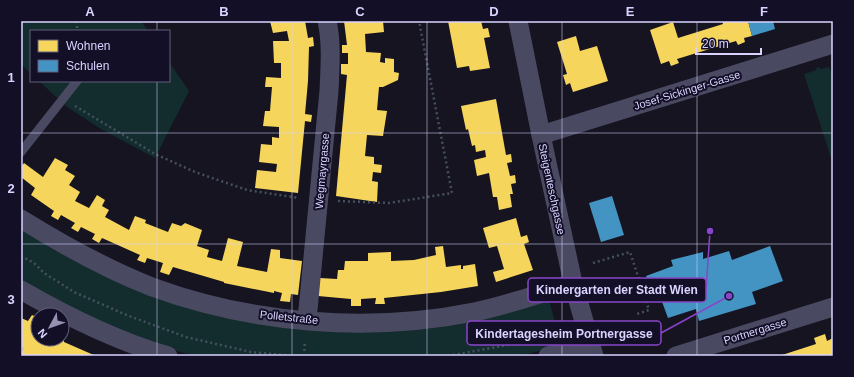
<svg xmlns="http://www.w3.org/2000/svg" width="854" height="377" viewBox="0 0 854 377" font-family="Helvetica,sans-serif">
  <style>
    .green { fill: #132c2d }
    .homes { fill: #f6d55c }
    .schools { fill: #4393c3 }
    .lines { fill: none; stroke-linecap: round; stroke-linejoin: round }
    .path { stroke: #44505f; stroke-width: 2.5; stroke-dasharray: 2 3; stroke-linecap: butt }
    .service { stroke: #4a4962; stroke-width: 9 }
    .minor { stroke: #4a4962; stroke-width: 19 }
    .grid { fill: none; stroke: #d9d4ff; stroke-width: 1; stroke-opacity: 0.55 }
    .labels { text-anchor: middle; stroke-width: 4; stroke-linejoin: round; paint-order: stroke }
    .street-label { font-size: 11px; fill: #d9d4ff; stroke: #130f26 }
    .leader { fill: none; stroke: #8945c9; stroke-width: 1.5 }
    .callout-dot { fill: #8945c9; stroke: #130f26; stroke-width: 1.5 }
    .callout { fill: #130f26; stroke: #8945c9; stroke-width: 1.5 }
    .callout-label { font-size: 12px; text-anchor: middle; font-weight: bold; fill: #d9d4ff }
    .neatline { fill: none; stroke: #d9d4ff; stroke-width: 1.5 }
    .grid-label { font-size: 13px; text-anchor: middle; font-weight: bold; fill: #d9d4ff }
  </style>
  <rect width="100%" height="100%" fill="#161421"/>
  <g class="green">
    <polygon points="21,21 141,21 148,31 31,31 31,74 21,64"/>
    <polygon points="169,62 189,91 155,158 101,129 67,107 39,81 169,81"/>
    <polygon points="819,67 820,69 829,67 833,76 833,164 804,74 817,70 816,68"/>
    <polygon points="21,227 33,235 278,325 549,300 561,345 520,356 195,356 143,341 121,333 21,282"/>
  </g>
  <g class="homes">
    <polygon points="270,21 305,21 308,38 313,37 314,46 309,47 308,81 305,114 312,115 311,122 305,121 298,193 255,188 257,170 276,172 277,164 259,162 261,144 272,145 272,137 279,138 279,127 263,126 265,111 270,111 272,87 265,87 266,77 281,78 281,63 274,63 273,41 289,41 287,31 273,33"/>
    <polygon points="344,21 383,21 384,32 365,34 366,52 381,53 380,62 385,63 385,58 394,59 394,72 399,73 398,80 383,87 379,87 377,110 387,111 383,136 367,135 365,156 374,157 374,164 382,165 381,173 373,172 372,181 378,182 377,202 336,196 347,75 341,74 341,64 348,64 348,53 342,53 342,45 347,45"/>
    <polygon points="448,21 481,21 483,29 488,28 490,37 484,38 490,68 470,71 469,66 457,68"/>
    <polygon points="722,21 748,21 752,36 744,38 745,42 738,45 736,41 677,59 679,63 671,66 669,61 661,64 650,30 673,22 678,38 723,24"/>
    <polygon points="576,36 580,51 597,46 608,81 573,92 570,83 566,85 563,75 567,74 557,42"/>
    <polygon points="496,99 506,155 511,154 512,162 507,163 510,176 515,175 516,183 511,184 513,194 510,194 512,207 499,210 497,197 493,197 489,173 477,176 474,160 486,157 485,150 476,152 475,145 472,146 468,129 466,130 461,106"/>
    <polygon points="55,158 68,165 65,170 75,176 69,185 80,192 75,201 89,208 97,195 105,200 102,206 109,210 105,217 129,230 135,216 146,220 145,223 168,232 172,223 181,226 185,223 202,230 197,246 209,250 207,257 222,261 228,238 243,242 237,266 267,272 271,249 280,250 280,258 302,261 298,295 291,294 290,302 280,301 282,293 274,291 274,293 224,283 224,282 173,267 169,275 160,272 163,263 147,258 145,263 137,260 140,255 102,238 99,243 92,239 95,234 81,227 78,232 71,228 75,223 61,215 58,220 51,216 54,211 31,195 35,188 21,177 21,167 24,163 43,177"/>
    <polygon points="516,218 521,237 527,235 529,242 524,244 533,270 496,282 493,272 504,269 497,246 489,248 483,228"/>
    <polygon points="443,246 446,267 461,265 461,269 463,269 463,266 475,264 478,286 441,292 384,298 385,304 375,304 376,298 361,299 361,306 351,306 351,299 318,296 320,278 337,279 338,270 344,270 345,261 368,261 368,253 391,252 391,261 414,260 436,255 435,247"/>
    <polygon points="32,315 38,318 36,326 38,327 38,339 62,339 64,340 64,342 96,356 21,356 23,348 21,347 21,318 28,321"/>
    <polygon points="825,334 827,341 833,338 833,356 779,356 816,344 814,338"/>
  </g>
  <g class="schools">
    <polygon points="748,21 773,21 775,29 752,36"/>
    <polygon points="612,196 624,235 601,242 589,203"/>
    <polygon points="770,246 783,281 752,292 756,304 699,321 696,309 668,318 661,299 655,301 646,276 673,266 671,260 703,252 703,259 729,251 732,260"/>
  </g>
  <g class="lines">
    <g class="path">
      <polyline points="77,21 77,31"/>
      <polyline points="75,106 155,154 195,172 247,190 299,198"/>
      <polyline points="338,201 389,203 452,193 419,21"/>
      <polyline points="21,256 34,263 44,273 74,292 129,316 186,337 251,352 295,356"/>
      <polyline points="593,263 630,252 649,310 637,314"/>
      <polyline points="304,356 305,341"/>
      <polyline points="448,356 534,340"/>
    </g>
    <polyline class="service" points="21,152 77,81"/>
    <g class="minor">
      <polyline points="518,21 541,135 573,283 594,356"/>
      <polyline points="541,135 833,44"/>
      <path d="M21 219C63 245 106 269 152 287 253 324 369 333 474 312 508 305 540 294 573 283"/>
      <path d="M21 290C68 317 116 341 168 356"/>
      <path d="M307 320 329 91C330 68 332 43 327 21"/>
      <polyline points="548,356 591,344"/>
      <polyline points="676,356 833,307"/>
    </g>
  </g>
  <path class="grid" d="M157 21V31M292 21V356M427 21V356M562 21V356M697 21V356M157 81V356M21 133H833M21 244H833"/>
  <g class="labels">
    <g class="street-label">
      <text transform="translate(687 90) rotate(-17)" y="4">Josef-Sickinger-Gasse</text>
      <text transform="translate(322 171) rotate(-85)" y="4">Wegmayrgasse</text>
      <text transform="translate(552 189) rotate(78)" y="4">Steigenteschgasse</text>
      <text transform="translate(289 317) rotate(6)" y="4">Polletstraße</text>
      <text transform="translate(755 331) rotate(-17)" y="4">Portnergasse</text>
    </g>
  </g>
  <path class="leader" d="M710 231L706 290M729 296L661 333"/>
  <g class="callout-dot">
    <circle cx="710" cy="231" r="4"/>
    <circle cx="729" cy="296" r="4"/>
  </g>
  <g class="callout">
    <rect x="528" y="278" width="178" height="24" rx="4"/>
    <rect x="467" y="321" width="194" height="24" rx="4"/>
  </g>
  <g class="callout-label">
    <text x="617" y="294">Kindergarten der Stadt Wien</text>
    <text x="564" y="338">Kindertagesheim Portnergasse</text>
  </g>
  <rect width="854" height="377" fill="none" stroke="#130f26" stroke-width="44"/>
  <rect x="30" y="30" width="140" height="52" fill="#130f26" stroke="#625e7d"/>
  <rect x="38" y="40" width="20" height="12" fill="#f6d55c" stroke="#625e7d"/>
  <text x="66" y="50" font-size="12" fill="#d9d4ff">Wohnen</text>
  <rect x="38" y="60" width="20" height="12" fill="#4393c3" stroke="#625e7d"/>
  <text x="66" y="70" font-size="12" fill="#d9d4ff">Schulen</text>
  <g transform="translate(50 327) rotate(229)"><circle r="19" fill="#130f26" stroke="#625e7d"/>
  <path d="M0-3L7 15L0 10L-7 15Z" fill="#9591b1"/>
  <text y="-6" font-size="11" font-weight="bold" text-anchor="middle" fill="#d9d4ff">N</text>
  </g>
  <path d="M696 48v6h65v-6" fill="none" stroke="#d9d4ff" stroke-width="2"/>
  <text x="702" y="48" font-size="12" fill="#d9d4ff" stroke="#130f26" stroke-width="3" paint-order="stroke">20 m</text>
  <rect x="22" y="22" width="810" height="333" class="neatline"/>
  <g class="grid-label">
    <text x="90" y="16">A</text>
    <text x="224" y="16">B</text>
    <text x="360" y="16">C</text>
    <text x="494" y="16">D</text>
    <text x="630" y="16">E</text>
    <text x="764" y="16">F</text>
    <text x="11" y="82">1</text>
    <text x="11" y="193">2</text>
    <text x="11" y="304">3</text>
  </g>
</svg>
